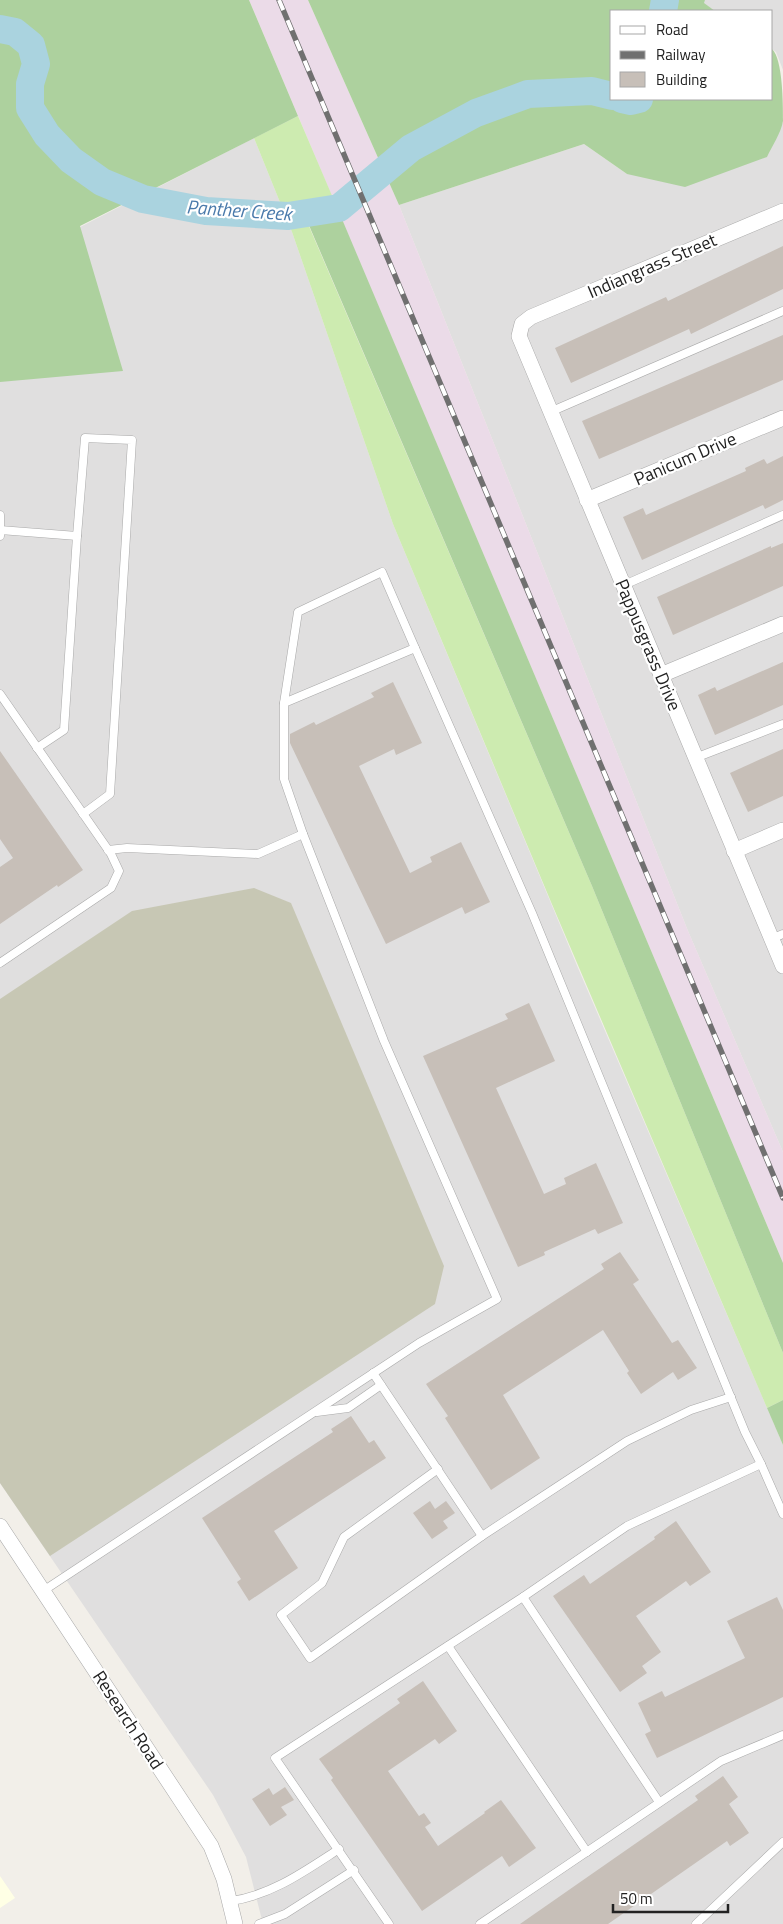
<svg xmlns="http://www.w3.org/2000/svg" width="783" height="1924" viewBox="0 0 783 1924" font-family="'Titillium Web',sans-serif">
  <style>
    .residential { fill: #e0dfdf }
    .industrial { fill: #ebdbe8 }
    .education { fill: #ffffe5 }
    .construction { fill: #c7c7b4 }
    .grass { fill: #cdebb0 }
    .forest { fill: #add19e }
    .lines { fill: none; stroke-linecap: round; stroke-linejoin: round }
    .river { stroke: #aad3df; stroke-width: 28 }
    .building { fill: #c7bfb8 }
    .service-casing { stroke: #a9a9a9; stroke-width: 9 }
    .minor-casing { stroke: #a9a9a9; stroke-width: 16 }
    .service { stroke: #fff; stroke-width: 8 }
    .minor { stroke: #fff; stroke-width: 15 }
    .rail-casing { stroke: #707070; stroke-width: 5.5 }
    .rail { stroke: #fff; stroke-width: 4; stroke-dasharray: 11; stroke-linecap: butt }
    .labels { text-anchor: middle; stroke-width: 4.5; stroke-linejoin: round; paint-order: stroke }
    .street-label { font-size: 18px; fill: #222; stroke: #fff }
    .water-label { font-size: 19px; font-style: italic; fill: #4a7aab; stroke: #fff }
  </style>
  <rect width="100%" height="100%" fill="#f2efe9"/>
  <g class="residential">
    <polygon points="705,0 783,0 783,70 776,52 772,49 772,11 715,11 703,3"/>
    <polygon points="783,122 783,1152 688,931 399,205 584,144 627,174 766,157"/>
    <polygon points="254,138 292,232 393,524 578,968 783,1445 783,1924 263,1924 246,1857 213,1795 0,1483 0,268"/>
  </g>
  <polygon class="industrial" points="249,0 308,0 399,205 688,931 783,1152 783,1263"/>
  <polygon class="education" points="0,1876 15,1898 0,1908"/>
  <polygon class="construction" points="254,888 291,903 444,1266 435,1304 50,1556 0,1483 0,999 132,911"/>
  <polygon class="grass" points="298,116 339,212 308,224 592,886 783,1353 783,1400 767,1408 551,902 393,524 292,232 254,138"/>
  <g class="forest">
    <polygon points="0,0 249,0 298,116 80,226 123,371 0,382"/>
    <path d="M308 0H705L704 3 715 11H612V99H772V49C783 59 783 105 783 121 781 133 772 146 767 157L685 187 627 174 584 144 399 205Z"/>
    <polygon points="339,212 783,1263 783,1353 592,886 308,223"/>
    <polygon points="783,1400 783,1445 767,1408"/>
  </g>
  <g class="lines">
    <g class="river">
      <polyline points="663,11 665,0"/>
      <polyline points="0,29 15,32 31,45 36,64 30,84 30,108 47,135 71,160 102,182 143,199 206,211 288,216 339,208 411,148 476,113 528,94 592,91 612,96"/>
      <polyline points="622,99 631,101 639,99"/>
    </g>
  </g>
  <g class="building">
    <polygon points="783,246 783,289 691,334 689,329 571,383 555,348 666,297 668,301"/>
    <polygon points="783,335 783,380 599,459 582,421"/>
    <polygon points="783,456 783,500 765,509 763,505 642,560 623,517 643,508 646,515 746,471 745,468 764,459 767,464"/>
    <polygon points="783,543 783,586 673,635 657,597 771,546 771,548"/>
    <polygon points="783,662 783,705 715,735 698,695 715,687 717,691"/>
    <polygon points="393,682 422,743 396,755 394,749 359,766 410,873 432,862 430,857 461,842 490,902 465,914 462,907 386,944 290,743 290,734 314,722 316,725 374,697 371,693"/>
    <polygon points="783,749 783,796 748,812 730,773"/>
    <polygon points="0,751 83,870 58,887 57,885 0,924 0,867 13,858 0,839"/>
    <polygon points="529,1003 555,1061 496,1088 544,1194 566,1184 564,1178 596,1163 623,1223 598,1234 595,1229 544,1252 545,1255 518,1267 423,1056 508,1019 505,1014"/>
    <polygon points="620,1252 639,1280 633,1284 672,1343 678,1340 697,1368 678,1380 673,1372 641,1394 627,1373 629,1371 603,1330 503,1395 540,1458 491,1490 445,1418 448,1416 426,1384 604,1269 601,1264"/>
    <polygon points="351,1416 369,1443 374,1440 386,1458 274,1531 298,1568 249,1601 237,1582 241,1579 202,1518 333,1432 331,1429"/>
    <polygon points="430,1501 435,1509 446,1501 455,1513 443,1521 448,1528 432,1539 413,1513"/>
    <polygon points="676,1521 711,1572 690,1586 686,1581 636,1616 661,1652 642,1666 647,1673 620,1692 553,1596 584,1575 590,1584 655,1539 654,1537"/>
    <polygon points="777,1597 783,1610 783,1697 657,1758 645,1734 651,1731 638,1703 662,1691 665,1697 745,1658 727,1621"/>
    <polygon points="423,1681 457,1731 439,1744 435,1739 388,1771 419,1816 424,1813 431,1823 425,1827 438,1846 485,1813 484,1812 501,1800 536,1848 509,1867 502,1856 422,1911 331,1780 333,1778 319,1759 400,1703 397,1699"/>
    <polygon points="723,1776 738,1797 729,1804 749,1833 730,1846 727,1841 608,1924 520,1924 698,1800 695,1796"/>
    <polygon points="285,1787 294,1800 281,1807 287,1815 270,1826 252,1799 269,1788 273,1795"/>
  </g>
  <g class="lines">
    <defs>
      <g id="service">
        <polyline points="550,412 783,311"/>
        <polyline points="0,515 0,530"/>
        <polyline points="0,536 0,530 77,536 64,730 37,748"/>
        <polyline points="77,536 85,438 132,440 110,794 83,814"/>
        <polyline points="624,585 783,515"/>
        <polyline points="0,694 111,854 119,871 111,888 0,963"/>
        <polyline points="284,703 298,612 382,572 415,648"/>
        <polyline points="695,758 783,724"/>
        <polyline points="108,850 127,848 258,854 303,834"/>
        <polyline points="771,939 783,934"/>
        <polyline points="373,1373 482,1536 627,1441 691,1410 731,1397"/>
        <polyline points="317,1412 348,1408 381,1385"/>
        <polyline points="438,1469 344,1537 322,1583 281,1615 310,1658 482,1536"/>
        <polyline points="43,1591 419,1343 497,1299 384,1041 303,834 284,779 284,703 415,648 532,913 745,1432 761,1464"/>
        <polyline points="523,1597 659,1802"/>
        <polyline points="448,1646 587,1852"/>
        <path d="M231 1901C272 1895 305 1871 339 1849"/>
        <polyline points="259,1924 285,1914 354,1870"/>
        <polyline points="389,1924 275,1758 523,1597 627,1526 761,1464 783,1514"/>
        <polyline points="480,1924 721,1761 783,1735"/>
        <polyline points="696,1924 783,1842"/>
      </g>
      <g id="minor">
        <polyline points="783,211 531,317 522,324 519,336 783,966"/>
        <polyline points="587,500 783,418"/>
        <polyline points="661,675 783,624"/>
        <polyline points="734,851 783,830"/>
        <polyline points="0,1526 211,1846 224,1879 235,1924"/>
      </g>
    </defs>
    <use href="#service" class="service-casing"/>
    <use href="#minor" class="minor-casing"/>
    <use href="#service" class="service"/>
    <use href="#minor" class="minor"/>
    <defs>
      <polyline id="rail" points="279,0 783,1198"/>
    </defs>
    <use href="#rail" class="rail-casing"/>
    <use href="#rail" class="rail"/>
  </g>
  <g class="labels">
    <g class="street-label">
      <text transform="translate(652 266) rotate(-23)" y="6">Indiangrass Street</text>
      <text transform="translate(685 459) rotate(-23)" y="6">Panicum Drive</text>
      <text transform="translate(648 645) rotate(67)" y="6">Pappusgrass Drive</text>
      <text transform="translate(128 1720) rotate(57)" y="6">Research Road</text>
    </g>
    <g class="water-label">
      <text transform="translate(239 210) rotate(4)" y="7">Panther Creek</text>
    </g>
  </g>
  <rect x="610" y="10" width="162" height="90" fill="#ffffff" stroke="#a7a7a7"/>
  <rect x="620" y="26" width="25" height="8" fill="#ffffff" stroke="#a7a7a7"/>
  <text x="656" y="35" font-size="15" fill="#222222">Road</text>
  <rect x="620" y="51" width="25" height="8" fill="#707070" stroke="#a7a7a7"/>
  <text x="656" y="60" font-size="15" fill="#222222">Railway</text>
  <rect x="620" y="72" width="25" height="15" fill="#c7bfb8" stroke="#a7a7a7"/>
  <text x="656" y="85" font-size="15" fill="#222222">Building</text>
  <path d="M613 1904v8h115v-8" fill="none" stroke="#222222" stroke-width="2.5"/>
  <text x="620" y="1904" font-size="15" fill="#222222" stroke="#ffffff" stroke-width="4" paint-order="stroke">50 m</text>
</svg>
